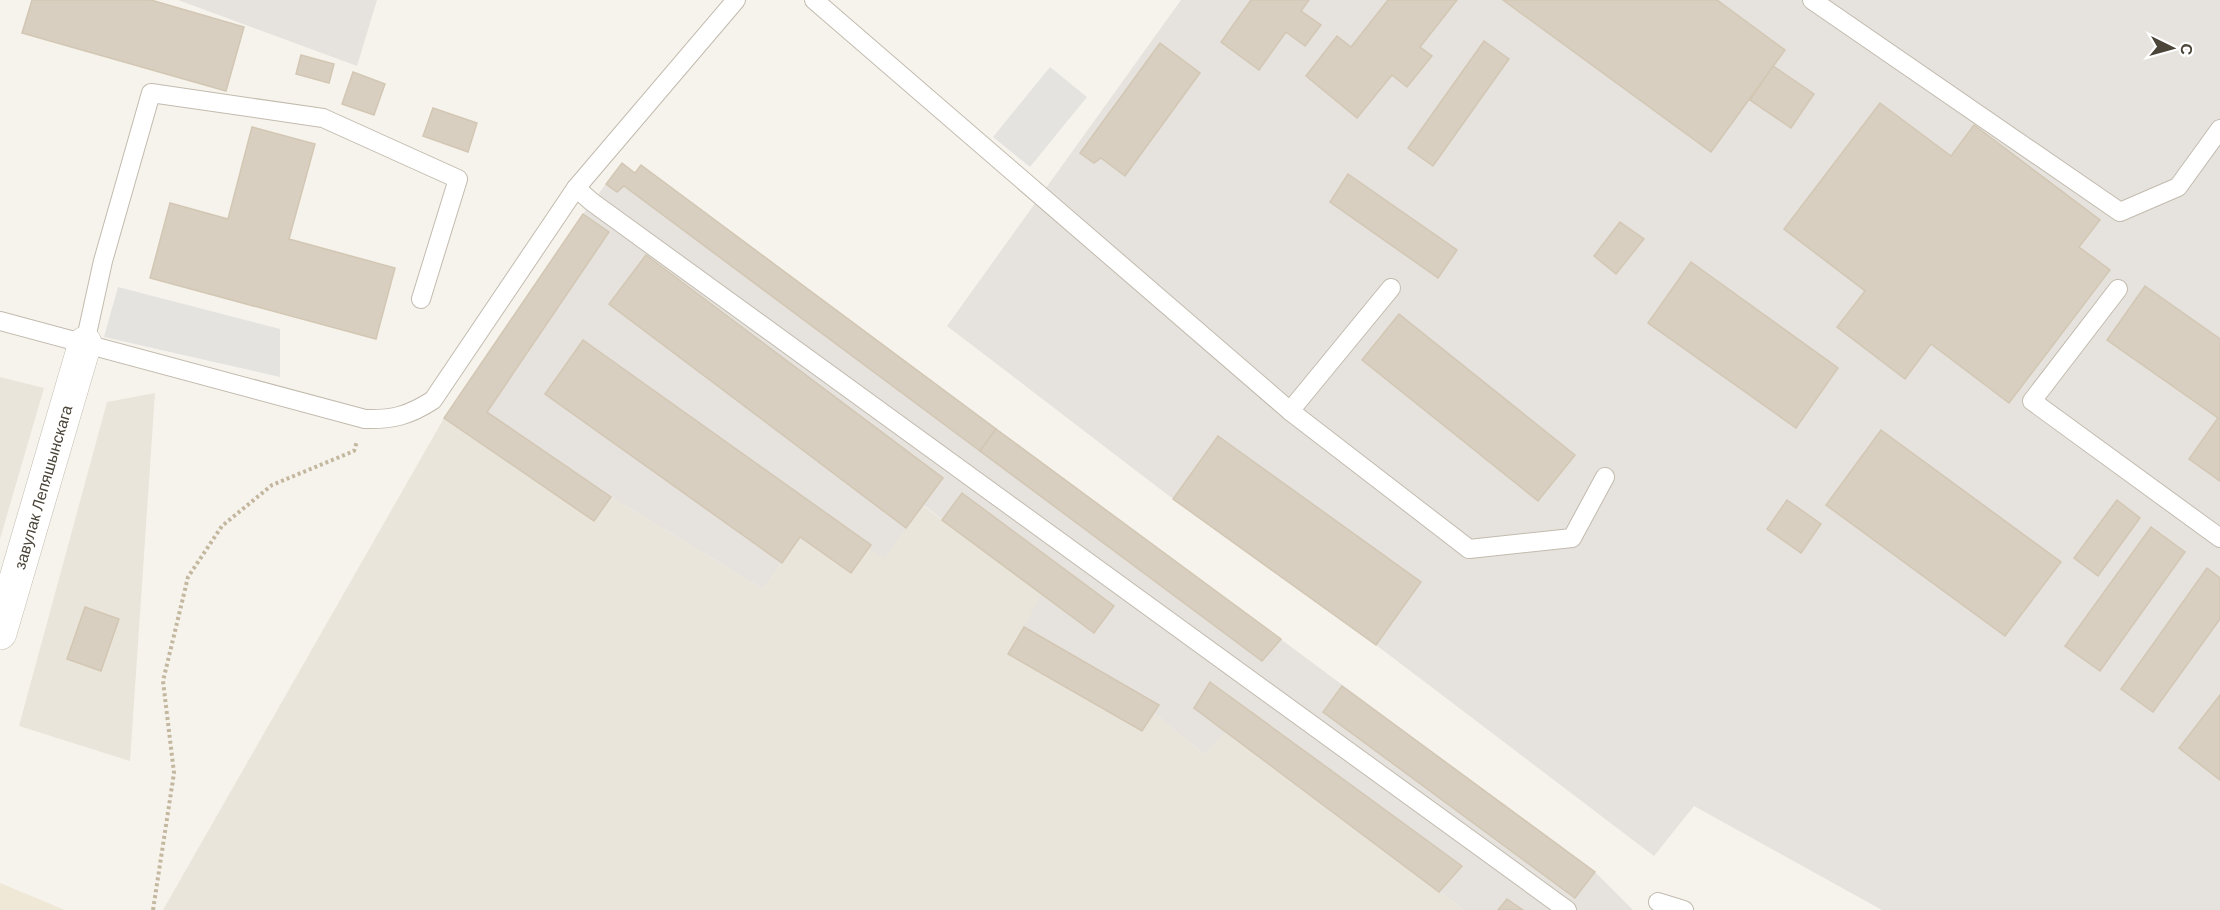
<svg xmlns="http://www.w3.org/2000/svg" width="2220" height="910" viewBox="0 0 2220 910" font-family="'DM Sans',sans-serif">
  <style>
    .residential { fill: #eae5da }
    .industrial { fill: #e6e2dd }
    .education { fill: #efe8d6 }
    .parking { fill: #e5e3e0 }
    .building { fill: #d8cfc1; stroke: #d3c7b4; stroke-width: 1.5 }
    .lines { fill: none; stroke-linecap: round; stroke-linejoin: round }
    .service-casing { stroke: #c2bbae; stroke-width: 20 }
    .minor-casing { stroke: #c2bbae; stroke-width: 34 }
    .path { stroke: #c4b79f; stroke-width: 4; stroke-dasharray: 3 3; stroke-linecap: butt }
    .service { stroke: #fff; stroke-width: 18 }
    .minor { stroke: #fff; stroke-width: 33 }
    .labels { text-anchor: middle; stroke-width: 6; stroke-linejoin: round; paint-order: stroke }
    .street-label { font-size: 16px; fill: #4b4439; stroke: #fff }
  </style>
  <rect width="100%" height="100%" fill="#f6f3ec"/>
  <g class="residential">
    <polygon points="0,377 44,388 0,539"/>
    <polygon points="155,393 130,761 19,726 107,402"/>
    <polygon points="444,418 594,521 611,497 763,589 800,537 851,573 869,548 906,528 922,505 1043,594 1008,654 1142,731 1154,713 1205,755 1225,731 1464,910 163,910"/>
  </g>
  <g class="industrial">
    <polygon points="178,0 377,0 357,66"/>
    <polygon points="1181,0 2220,0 2220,910 1882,910 1694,806 1654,856 1376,645 1173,499 947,326"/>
    <polygon points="622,163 635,173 641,165 1595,872 1633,910 1464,910 1226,731 1205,755 1154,713 1142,731 1008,654 1042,594 923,505 884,559 869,548 851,573 800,537 763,589 611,497 594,521 444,418 583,214"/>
  </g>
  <polygon class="education" points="0,883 65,910 0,910"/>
  <g class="parking">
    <polygon points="1050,67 1087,97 1030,167 993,137"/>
    <polygon points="118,287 280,329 280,377 104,337"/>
  </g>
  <g class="building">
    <polygon points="32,0 151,0 244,27 226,91 22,33"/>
    <polygon points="1251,0 1309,0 1301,11 1321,25 1305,46 1286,32 1259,70 1221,42"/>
    <polygon points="1388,0 1457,0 1420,47 1432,56 1407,87 1392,75 1357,118 1306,76 1337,36 1351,47"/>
    <polygon points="1503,0 1717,0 1785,50 1711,152"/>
    <polygon points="1484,41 1509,59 1433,166 1408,148"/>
    <polygon points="1160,43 1200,73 1125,176 1101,158 1094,163 1080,153"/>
    <polygon points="301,55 334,64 329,83 296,74"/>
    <polygon points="1773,66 1814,94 1791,128 1750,100"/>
    <polygon points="353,72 385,84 374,115 342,104"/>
    <polygon points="1880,103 1951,156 1974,125 2100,220 2079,247 2110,270 2009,403 1931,344 1905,379 1837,327 1865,291 1784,229"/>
    <polygon points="433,108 477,123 468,152 423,136"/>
    <polygon points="252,127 315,144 289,239 395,268 376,339 150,278 170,203 228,219"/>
    <polygon points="622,163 635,173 641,165 996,429 980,451 624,186 617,192 606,184"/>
    <polygon points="1348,174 1457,250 1438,278 1330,202"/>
    <polygon points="583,214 609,232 487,412 611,497 594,521 444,418"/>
    <polygon points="1620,222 1644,239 1616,274 1594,256"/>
    <polygon points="646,255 943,478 906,528 609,304"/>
    <polygon points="1691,262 1838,368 1796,428 1648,323"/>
    <polygon points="2145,286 2220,339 2220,481 2189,459 2218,418 2107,340"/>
    <polygon points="1399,314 1575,455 1538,501 1362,360"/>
    <polygon points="583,340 871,545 851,573 800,537 782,563 545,394"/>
    <polygon points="996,429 1281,639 1262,661 980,451"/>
    <polygon points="1881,430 2061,562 2005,636 1826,505"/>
    <polygon points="1218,436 1421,582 1376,645 1173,499"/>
    <polygon points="962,493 1114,606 1094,633 942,520"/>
    <polygon points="1787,500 1821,524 1801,553 1767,529"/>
    <polygon points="2117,500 2140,518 2098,576 2074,558"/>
    <polygon points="2151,527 2185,552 2100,671 2065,646"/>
    <polygon points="2207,568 2220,578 2220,619 2153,712 2121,689"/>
    <polygon points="85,607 119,619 101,671 67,659"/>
    <polygon points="1024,627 1159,705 1142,731 1008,654"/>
    <polygon points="1210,682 1462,866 1439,892 1194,708"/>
    <polygon points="1342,686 1595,872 1575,898 1323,712"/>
    <polygon points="2220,695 2220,780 2179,748"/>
    <polygon points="1507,899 1523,910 1498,910"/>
  </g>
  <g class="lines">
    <defs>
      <g id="service">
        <polyline points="814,0 1290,411 1469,549 1572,538 1605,477"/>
        <polyline points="1812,0 2120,212 2178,187 2220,129"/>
        <polyline points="576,188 592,202 1567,910"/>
        <polyline points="2118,289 2032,401 2220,538"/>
        <path d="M0 321 365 419C393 420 410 415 433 400L576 188 736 0"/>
        <polyline points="85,343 103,261 151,93 323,118 458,179 421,299"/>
        <polyline points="1290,411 1391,288"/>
        <polyline points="1658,902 1684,910"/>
      </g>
      <g id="minor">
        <path id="s1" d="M0 633 85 343"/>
      </g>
    </defs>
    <use href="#service" class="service-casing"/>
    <use href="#minor" class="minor-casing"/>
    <polyline class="path" points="153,910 174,773 163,681 188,577 222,526 272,485 354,451 357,441"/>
    <use href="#service" class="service"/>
    <use href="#minor" class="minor"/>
  </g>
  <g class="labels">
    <g class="street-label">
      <text dy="6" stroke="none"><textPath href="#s1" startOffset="152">завулак Лепяшынскага</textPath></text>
    </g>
  </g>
  <g transform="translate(2172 48) rotate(95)" stroke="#ffffff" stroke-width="4.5" paint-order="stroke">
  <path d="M0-4.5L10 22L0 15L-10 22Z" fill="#4b4439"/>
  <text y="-9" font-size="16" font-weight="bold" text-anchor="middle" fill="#4b4439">С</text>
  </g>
</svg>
